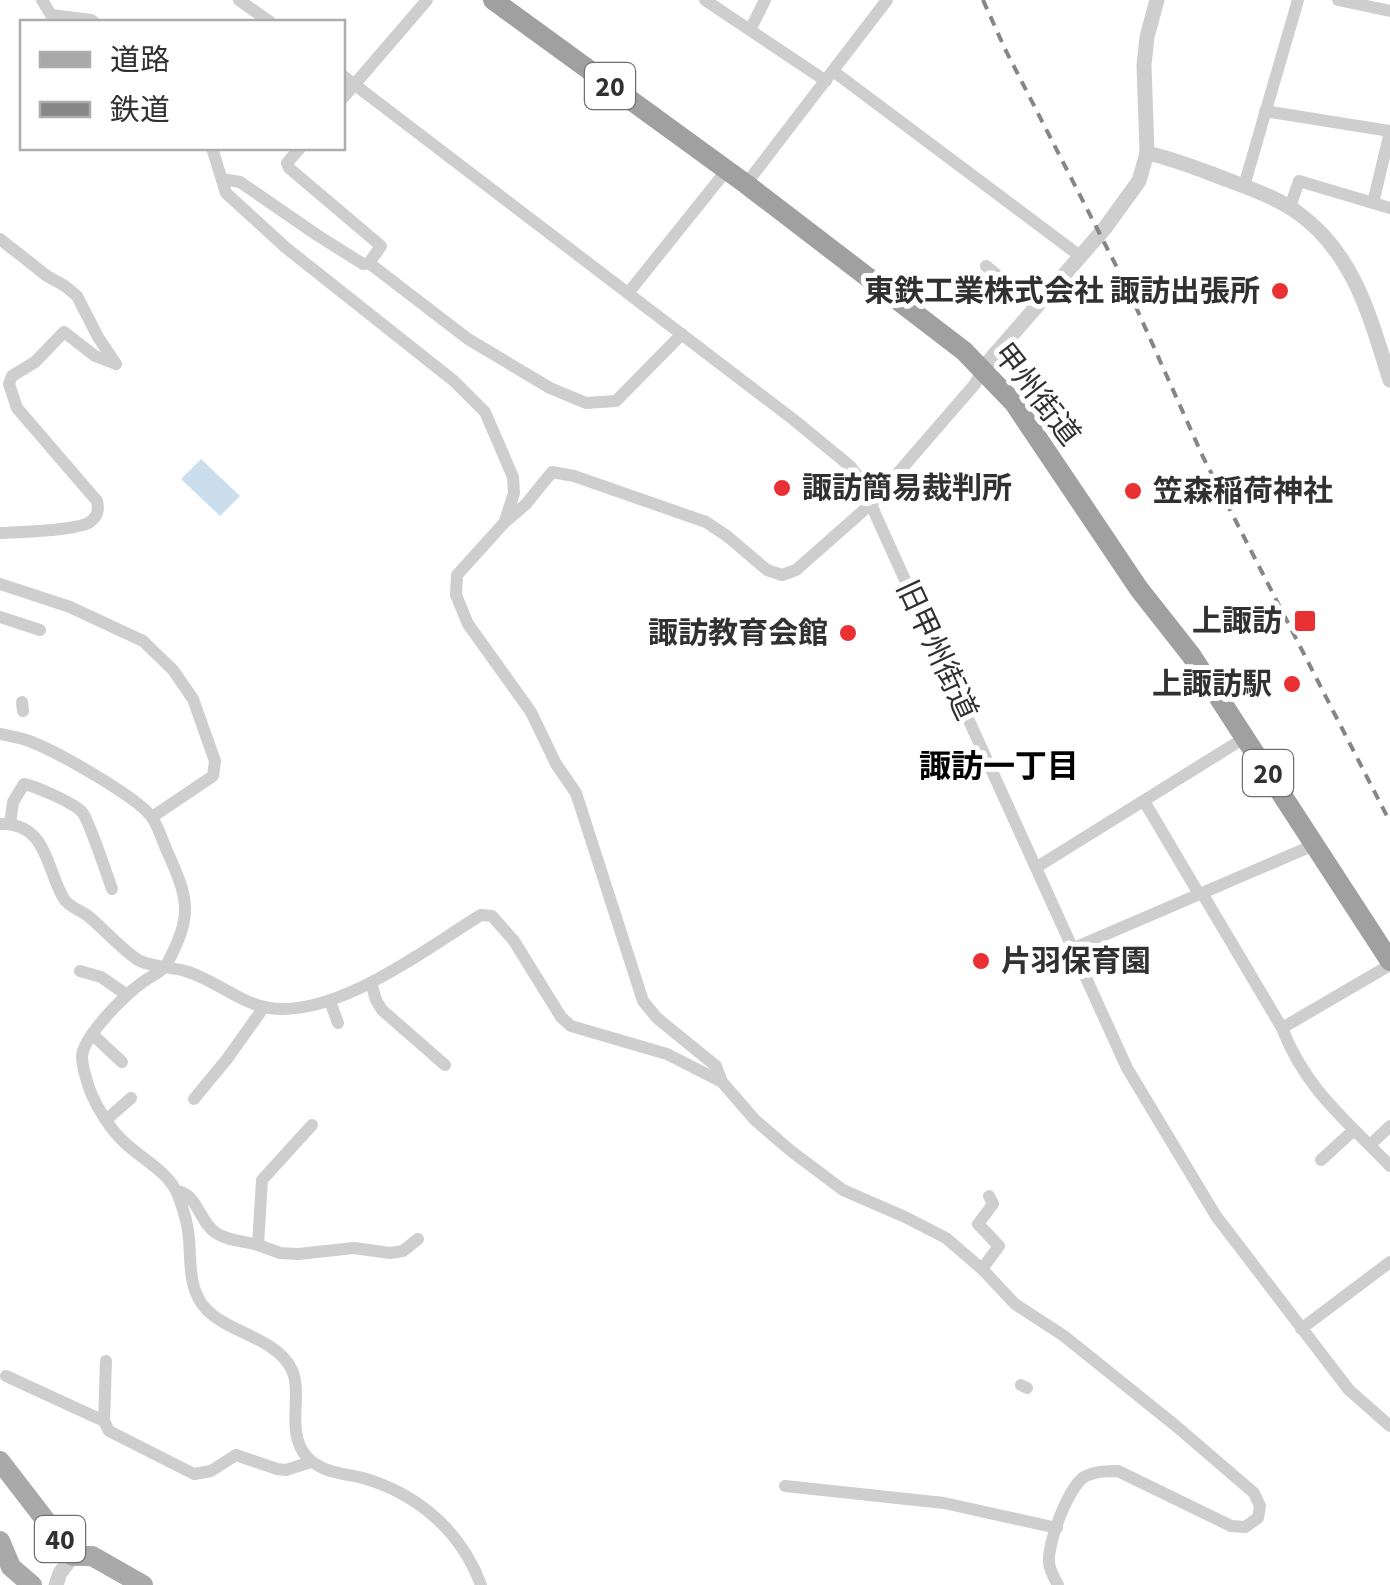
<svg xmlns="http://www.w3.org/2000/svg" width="1390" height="1585" viewBox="0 0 1390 1585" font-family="'Source Sans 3','Noto Sans JP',sans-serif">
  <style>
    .water { fill: #cbdeed }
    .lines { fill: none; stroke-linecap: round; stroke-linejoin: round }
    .minor { stroke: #cecece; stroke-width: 12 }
    .tertiary { stroke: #cecece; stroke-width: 15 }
    .primary { stroke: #a9a9a9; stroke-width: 20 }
    .trunk { stroke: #a0a0a0; stroke-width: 20 }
    .rail { stroke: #868686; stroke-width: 4; stroke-dasharray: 10 8; stroke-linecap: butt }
    .poi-dot { fill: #e93134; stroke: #fff; stroke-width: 4 }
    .labels { text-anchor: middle; stroke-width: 10; stroke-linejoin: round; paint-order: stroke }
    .shield { fill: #fff; stroke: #6f6f6f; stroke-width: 2.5 }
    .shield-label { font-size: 28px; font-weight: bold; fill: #313131 }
    .poi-label { font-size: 30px; font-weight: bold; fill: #313131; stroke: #fff; text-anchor: end }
    .street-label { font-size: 30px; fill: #313131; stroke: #fff }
    .neighbourhood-label { font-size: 32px; font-weight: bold; fill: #000; stroke: #fff }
  </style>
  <rect width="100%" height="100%" fill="#fff"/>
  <polygon class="water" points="201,459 240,496 220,516 181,479"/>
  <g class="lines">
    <g class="minor">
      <polyline points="42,0 51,15 91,20 94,22"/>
      <polyline points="239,0 270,22"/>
      <polyline points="705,0 826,81"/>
      <polyline points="1338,0 1390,11"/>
      <polyline points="750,30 765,0"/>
      <polyline points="833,71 1080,256"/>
      <polyline points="342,75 794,420 850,466 863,483 876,516 1127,1068 1216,1216 1349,1390 1390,1426"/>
      <polyline points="342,99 427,0"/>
      <polyline points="1265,111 1390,131"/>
      <polyline points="212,148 226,193 285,247 454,381 485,412 513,477 514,493 505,521"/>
      <polyline points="300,148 287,163 289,168 381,246 369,263"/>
      <polyline points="222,179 240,182 317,235 363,264 369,263 468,339 550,388 586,403 616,401 682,334"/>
      <polyline points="746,184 887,0"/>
      <polyline points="1244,186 1298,0"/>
      <polyline points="1373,203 1390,132"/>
      <polyline points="1290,207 1299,181 1390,208"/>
      <polyline points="0,239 47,276 65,286 77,296 98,337 116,364"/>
      <polyline points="986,266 1035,306"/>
      <polyline points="629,292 726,171"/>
      <path d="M983 368 975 384 872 503 796 570 782 575 767 570 727 536 706 522 574 476 552 472 526 504 504 523 457 575 456 595 468 624 531 712 556 764 576 793 643 1001 657 1018 716 1066 722 1082 755 1120 791 1151 843 1190 905 1217 946 1238 982 1269 1015 1304 1064 1336 1176 1426 1254 1493 1260 1506 1258 1518 1245 1527 1231 1526 1118 1471C1107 1471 1096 1471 1086 1476 1069 1484 1047 1544 1049 1563 1050 1571 1054 1578 1058 1585"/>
      <path d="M0 533C19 532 76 531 90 522 98 516 99 510 97 501L17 408 9 384 12 376 35 362 64 332 95 356 116 364"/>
      <polyline points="0,584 70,607 143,641 173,670 193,699 215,761 213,776 152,817"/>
      <polyline points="0,617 40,630"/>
      <polyline points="22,702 23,711"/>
      <path d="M0 734C10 736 20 738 29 741 56 751 134 795 151 816 158 825 162 840 167 851 189 900 193 914 167 964 162 972 151 976 143 982 126 994 84 1035 82 1056 82 1068 87 1082 91 1093 98 1110 111 1130 125 1143 142 1159 169 1172 178 1195 183 1208 188 1225 189 1239 191 1263 188 1291 207 1310 231 1334 277 1338 292 1370 303 1395 285 1433 307 1457 322 1473 343 1473 363 1478 418 1494 461 1531 481 1585"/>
      <polyline points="1144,801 1199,894"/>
      <path d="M0 824C47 822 46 869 64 899 69 907 80 910 88 916 103 928 125 953 140 961 153 967 171 967 185 971 214 979 239 1003 269 1008 337 1018 425 949 481 915L492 916 514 941 561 1017 571 1026 667 1054 722 1082"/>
      <path d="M10 824 13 802 24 784C35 786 74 803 82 812 89 820 107 875 112 889"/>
      <polyline points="1037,867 1246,737"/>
      <path d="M1202 893 1282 1028C1306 1090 1346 1120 1390 1166"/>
      <polyline points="1074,948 1314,845"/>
      <polyline points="80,971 101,977 127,995"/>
      <polyline points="371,983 376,1000 382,1010 445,1065"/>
      <polyline points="330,1001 338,1023"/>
      <polyline points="1282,1028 1390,965"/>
      <polyline points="92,1034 122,1062"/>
      <polyline points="194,1099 227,1059 264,1007"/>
      <polyline points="106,1120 131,1098"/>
      <polyline points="1370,1145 1390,1126"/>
      <polyline points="1321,1160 1354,1130"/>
      <path d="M177 1191C198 1194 199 1222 216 1233 228 1241 244 1241 258 1245L262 1180 312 1125"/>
      <polyline points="258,1245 280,1253 298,1254 354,1248 390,1253 403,1251 418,1239"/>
      <polyline points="982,1269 999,1246 978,1224 993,1204 989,1196"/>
      <polyline points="1301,1329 1390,1262"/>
      <polyline points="6,1376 104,1421 109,1431 194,1474 211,1471 236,1455 277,1469 286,1470 311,1462"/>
      <polyline points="1021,1385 1027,1388"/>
      <polyline points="104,1421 106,1361"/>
      <polyline points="785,1486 944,1503 1057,1528"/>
    </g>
    <g class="tertiary">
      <path d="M1147 153C1175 159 1201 170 1228 180 1251 189 1278 198 1298 213 1354 253 1370 317 1390 380"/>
      <polyline points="983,368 1105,228 1139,181 1147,153 1144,65 1147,37 1157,0"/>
      <polyline points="56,1585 60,1573 73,1556"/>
    </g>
    <g class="primary">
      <polyline points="0,1461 73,1556 92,1556 143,1585"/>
      <polyline points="0,1541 11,1567 32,1585"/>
    </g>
    <polyline class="trunk" points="493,0 746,184 964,351 1014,403 1139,589 1191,655 1390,961"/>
    <polyline class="rail" points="983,0 1005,49 1127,287 1203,457 1390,822"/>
  </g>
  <g class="poi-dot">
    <circle cx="1280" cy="291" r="10"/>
    <circle cx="782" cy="488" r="10"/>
    <circle cx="1133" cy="491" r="10"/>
    <rect x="1293" y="609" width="24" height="24" rx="5"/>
    <circle cx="848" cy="633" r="10"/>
    <circle cx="1292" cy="684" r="10"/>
    <circle cx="981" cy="961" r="10"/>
  </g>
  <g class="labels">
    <g class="shield">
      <rect x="585" y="63" width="50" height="46" rx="8"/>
      <rect x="1243" y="750" width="50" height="46" rx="8"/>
      <rect x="35" y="1516" width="50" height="46" rx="8"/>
    </g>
    <g class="shield-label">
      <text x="610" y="96">20</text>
      <text x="1268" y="783">20</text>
      <text x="60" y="1549">40</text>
    </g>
    <g class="poi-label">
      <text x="1260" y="301">東鉄工業株式会社 諏訪出張所</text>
      <text x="802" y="498" text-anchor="start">諏訪簡易裁判所</text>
      <text x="1153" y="501" text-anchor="start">笠森稲荷神社</text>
      <text x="1282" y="631">上諏訪</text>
      <text x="828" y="643">諏訪教育会館</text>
      <text x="1272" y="694">上諏訪駅</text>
      <text x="1001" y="971" text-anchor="start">片羽保育園</text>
    </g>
    <g class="street-label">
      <text transform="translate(1037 394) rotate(52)" y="10">甲州街道</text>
      <text transform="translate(937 650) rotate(65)" y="10">旧甲州街道</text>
    </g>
    <g class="neighbourhood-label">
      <text x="999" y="777">諏訪一丁目</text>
    </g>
  </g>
  <rect x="20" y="20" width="325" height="130" fill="#ffffff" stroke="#adadad" stroke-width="2.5"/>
  <rect x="40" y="52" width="50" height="15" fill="#a9a9a9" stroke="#adadad" stroke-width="2.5"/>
  <text x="110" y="70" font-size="30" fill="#313131">道路</text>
  <rect x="40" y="102" width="50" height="15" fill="#868686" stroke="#adadad" stroke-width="2.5"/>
  <text x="110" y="120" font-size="30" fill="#313131">鉄道</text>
</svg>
